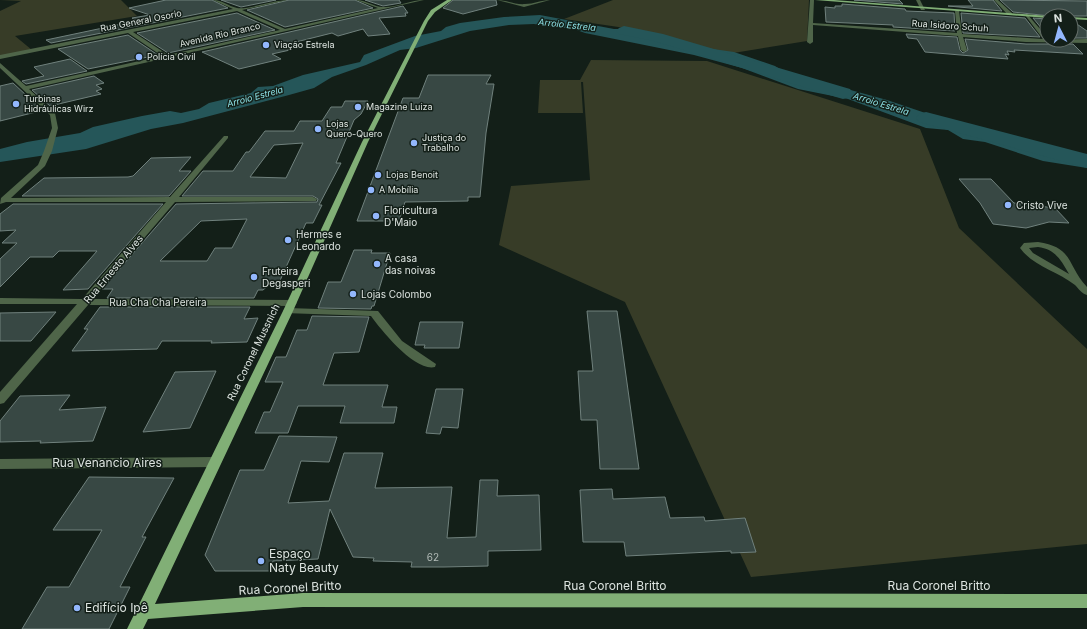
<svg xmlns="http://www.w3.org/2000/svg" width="1087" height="629" viewBox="0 0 1087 629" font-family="Inter,sans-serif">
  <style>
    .green { fill: #373c27 }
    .water { fill: #255659 }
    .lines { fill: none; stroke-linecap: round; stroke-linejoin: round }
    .river { fill: #255659; fill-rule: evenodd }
    .building { fill: #384844; stroke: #70817d; fill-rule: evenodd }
    .minor { fill: #4f6549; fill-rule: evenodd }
    .major { fill: #81af76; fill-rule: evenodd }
    .poi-dot { fill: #93b7fd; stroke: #131f18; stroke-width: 1.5 }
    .labels { text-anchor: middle; stroke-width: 3; stroke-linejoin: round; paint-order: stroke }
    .far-street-label { font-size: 9px; fill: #dce3df; stroke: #131f18 }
    .far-water-label { font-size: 9px; font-style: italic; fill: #8ee3e8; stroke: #131f18 }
    .far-poi-label { font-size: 9px; fill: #dce3df; stroke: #131f18; text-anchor: start }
    .poi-label { font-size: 10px; fill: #dce3df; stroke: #131f18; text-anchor: start }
    .street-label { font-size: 10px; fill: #dce3df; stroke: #131f18 }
    .near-number-label { font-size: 10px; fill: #b3bcb8 }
    .near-street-label { font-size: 12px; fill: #dce3df; stroke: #131f18 }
    .near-poi-label { font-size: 12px; fill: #dce3df; stroke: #131f18; text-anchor: start }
  </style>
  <rect width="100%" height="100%" fill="#131f18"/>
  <g class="green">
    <polygon points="0,0 121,0 137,16 15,36 32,50 0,57 0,11 21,1"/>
    <polygon points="613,0 809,0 807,41 721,55 632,29 564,19"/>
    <polygon points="591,60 707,61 920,129 959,228 1087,349 1087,544 751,577 625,302 499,245 511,186 590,180 583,82 581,82 583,113 538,113 540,80 580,80"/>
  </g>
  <polygon class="water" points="540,15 614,29 630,29 692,46 734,52 775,66 797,80 847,89 887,100 952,122 981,135 997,137 1026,148 1061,152 1087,158 1087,168 1043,161 985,142 963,139 948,130 926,128 848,99 798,89 742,68 694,55 585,33 571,28 559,28 534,24 509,25 470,31 416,48 400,50 366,65 332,77 314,88 289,95 183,123 151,129 86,149 0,162 0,149 27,142 80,133 93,127 142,116 170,111 181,113 199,109 209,103 251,93 258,87 273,86 303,75 360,62 364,55 415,36 441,31 446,27 460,23 504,17"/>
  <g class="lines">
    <g class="river">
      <polygon points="624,26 663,34 850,89 853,93 850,97 843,99 836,97 654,41 619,34 616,31 619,28"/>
      <polygon points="926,112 1087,154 1087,168 919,122 916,118 919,114"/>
    </g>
  </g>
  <g class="building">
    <polygon points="166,0 212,0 228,8 51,43 46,40 136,21 132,18 150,15 129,8"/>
    <polygon points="221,0 276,0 241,7"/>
    <polygon points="289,0 355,0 373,8 285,27 247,10"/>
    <polygon points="365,0 399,0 401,3 383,6"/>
    <polygon points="453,0 496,0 497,5 463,14 443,8"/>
    <polygon points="854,0 899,0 903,4"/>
    <polygon points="968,0 993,0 1002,11 948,6 973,6"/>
    <polygon points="1000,0 1087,1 1087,16 1050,16 1013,12"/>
    <polygon points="842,4 905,9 906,11 954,13 955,31 893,27 893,25 826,22 825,7 835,8 835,6 842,6"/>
    <polygon points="403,6 408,13 405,13 406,16 379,18 390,34 368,36 363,29 338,36 332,33 280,46 290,50 272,54 281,59 239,69 202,52"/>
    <polygon points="237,13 275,30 168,53 137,33"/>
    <polygon points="961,13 1025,18 1040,37 963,33"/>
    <polygon points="1033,18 1047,19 1047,35"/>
    <polygon points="1071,20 1087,31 1087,38 1071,38"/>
    <polygon points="906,34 957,37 960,50 963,53 968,50 965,39 1026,44 1073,44 1083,54 1014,50 1015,52 1007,51 1009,55 1005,54 1008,59 925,52 917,39 908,38"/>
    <polygon points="128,35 158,55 88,69 58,49"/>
    <polygon points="70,59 87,71 26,84 22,81 44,76 34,67"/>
    <polygon points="428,75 491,75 486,84 494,84 486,133 480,197 468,197 468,201 405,202 399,221 357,221 403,98 419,98"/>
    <polygon points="94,76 104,83 96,85 102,89 96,91 101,94 50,106 32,90"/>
    <polygon points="13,83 41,109 38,110 40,111 0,121 0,86"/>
    <path d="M345 101H368L361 114 354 120 336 163H341L319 205H322L313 223H306L278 285H269L263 290H258L254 298H107L113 289H102L176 204 317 202 318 199 313 196H182L203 171H233L246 152H249L265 131H294L300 121H322L331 107H342ZM303 143 286 178 250 177 274 145ZM247 219 232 248H215L207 261H160L201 221Z"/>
    <polygon points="191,157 179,171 191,171 169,196 22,196 44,178 128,177 133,176 151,158"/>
    <polygon points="959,179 991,179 1014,203 1055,208 1069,223 1049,222 1026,228 993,224 980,203"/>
    <polygon points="13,204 163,204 88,289 63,290 97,251 59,251 53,257 30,257 0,287 0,259 17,243 2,243 16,230 0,231 0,214"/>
    <polygon points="354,250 372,250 371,253 390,253 374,306 372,306 371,309 318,308 328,282 341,282"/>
    <polygon points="100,307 250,307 244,319 258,318 247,342 211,343 212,341 162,341 157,349 72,351 88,329 84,329"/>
    <polygon points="587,311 617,311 639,469 600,469 597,420 581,420 578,371 593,371"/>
    <polygon points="56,312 31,341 0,341 0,313"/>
    <polygon points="312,316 369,317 359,352 334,353 323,385 388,385 382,407 397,407 394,423 340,423 345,406 298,406 288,433 255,433 264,412 270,412 283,382 265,382 276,357 286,357 297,330 307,330"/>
    <polygon points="420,322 463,322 459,348 424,348 425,345 415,345"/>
    <polygon points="216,371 190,428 143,432 175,372"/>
    <polygon points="436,389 463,389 458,428 442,427 440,434 426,433"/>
    <polygon points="70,395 59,410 106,407 93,441 40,443 41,441 0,442 0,421 20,396"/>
    <polygon points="279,436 337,437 329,462 301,461 288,503 329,501 344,453 383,453 375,488 452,487 447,538 476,537 480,480 498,480 497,496 539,495 541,550 488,551 488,566 444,567 411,567 412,562 373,561 374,558 353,557 330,509 318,559 273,561 270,571 215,571 205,555 240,470 264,470"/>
    <polygon points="89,477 174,478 142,537 146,537 120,587 130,587 109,629 22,629 47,587 69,587 102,530 53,530"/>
    <polygon points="612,489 613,499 665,497 670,518 704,517 705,521 745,518 756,552 731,553 731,551 626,556 624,542 583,542 580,490"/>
  </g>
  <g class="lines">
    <g class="minor">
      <path d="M213 0C222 0 228 6 237 8 247 10 274 0 288 0L242 10 285 29 378 8 356 0C366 0 374 7 383 7 395 8 411 0 424 0L29 89 55 113 58 128 52 151 45 166 11 198 170 197 224 136H228V138L179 197H313L317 199 316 201 175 202 92 299 292 300 297 303 292 306 88 305 4 403 0 404V392L77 304H0V298L82 299 166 202H6L0 204 1 198 38 165 44 151 52 128 50 115 0 68V63L26 86 162 56 128 33 0 59V55L233 9ZM237 11 280 30 168 55 133 32Z"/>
      <path d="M497 0C506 0 516 5 525 4 534 4 541 0 550 0L524 7Z"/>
      <polygon points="810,0 814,0 813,23 957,33 955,11 957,10 959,11 962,34 1043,39 1025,15 1027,14 1047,37 1047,40 1087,39 1087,43 1026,42 963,37 967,50 964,52 961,50 958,36 813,25 813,42 810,44 807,42"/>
      <polygon points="916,0 920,0 925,10 921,10"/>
      <polygon points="994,0 998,0 1012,13 1012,15 1008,15"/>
      <path d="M1038 242C1074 247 1067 266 1087 287V295C1081 293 1079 289 1075 285 1057 271 1033 266 1020 248L1024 243ZM1038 247C1055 249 1061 260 1069 274L1033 253 1029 248Z"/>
      <path d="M288 308 378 311 402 341 436 364 435 367C415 372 381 330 371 316L284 313 283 311Z"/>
      <polygon points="215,457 219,458 221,462 219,466 215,467 0,469 0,459"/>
    </g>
    <g class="major">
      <polygon points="447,0 452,0 435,12 428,21 368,142 293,311 155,604 303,593 1087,594 1087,608 303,607 148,619 143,629 127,629 283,311 362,142 424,21 431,10"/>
      <polygon points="815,0 834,0 1049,16 1047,16 1047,18"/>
      <polygon points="1071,17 1087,18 1087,20 1071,19"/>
    </g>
  </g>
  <g class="poi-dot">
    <circle cx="266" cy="45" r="4"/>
    <circle cx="139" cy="57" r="4"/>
    <circle cx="16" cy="104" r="4"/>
    <circle cx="358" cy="107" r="4"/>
    <circle cx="318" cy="129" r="4"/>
    <circle cx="414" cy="143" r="4"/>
    <circle cx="378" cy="175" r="4"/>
    <circle cx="371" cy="190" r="4"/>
    <circle cx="1008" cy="205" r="4"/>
    <circle cx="376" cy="216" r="4"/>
    <circle cx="288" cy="240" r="4"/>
    <circle cx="377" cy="264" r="4"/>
    <circle cx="254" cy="277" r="4"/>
    <circle cx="353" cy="294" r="4"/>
    <circle cx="261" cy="561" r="4"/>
    <circle cx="77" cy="608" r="4"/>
  </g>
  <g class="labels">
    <g class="far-street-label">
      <text transform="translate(141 21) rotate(-11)" y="3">Rua General Osorio</text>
      <text transform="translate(950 26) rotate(4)" y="3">Rua Isidoro Schuh</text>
      <text transform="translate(220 35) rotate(-13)" y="3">Avenida Rio Branco</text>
    </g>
    <g class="far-water-label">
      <text transform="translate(567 25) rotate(6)" y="3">Arroio Estrela</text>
      <text transform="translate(255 97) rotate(-15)" y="3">Arroio Estrela</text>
      <text transform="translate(881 104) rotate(17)" y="3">Arroio Estrela</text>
    </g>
    <g class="far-poi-label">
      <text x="274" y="48">Viação Estrela</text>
      <text x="147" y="60">Polícia Civil</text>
      <text x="24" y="102">Turbinas<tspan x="24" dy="10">Hidráulicas Wirz</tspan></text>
      <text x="366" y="110">Magazine Luiza</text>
      <text x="326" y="127">Lojas<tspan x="326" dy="10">Quero-Quero</tspan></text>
      <text x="422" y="141">Justiça do<tspan x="422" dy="10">Trabalho</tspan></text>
      <text x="386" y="178">Lojas Benoit</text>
      <text x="379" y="193">A Mobília</text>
    </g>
    <g class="poi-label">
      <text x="1016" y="209">Cristo Vive</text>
      <text x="384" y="214">Floricultura<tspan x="384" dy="12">D'Maio</tspan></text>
      <text x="296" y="238">Hermes e<tspan x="296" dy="12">Leonardo</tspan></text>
      <text x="385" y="262">A casa<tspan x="385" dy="12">das noivas</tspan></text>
      <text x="262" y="275">Fruteira<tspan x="262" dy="12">Degasperi</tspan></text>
      <text x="361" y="298">Lojas Colombo</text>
    </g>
    <g class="street-label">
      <text transform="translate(113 269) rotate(-50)" y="4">Rua Ernesto Alves</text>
      <text x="158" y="306">Rua Cha Cha Pereira</text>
      <text transform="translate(253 352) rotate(-64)" y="4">Rua Coronel Mussnich</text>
    </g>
    <g class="near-number-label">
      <text x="433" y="561">62</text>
    </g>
    <g class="near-street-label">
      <text x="107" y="467">Rua Venancio Aires</text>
      <text x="615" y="590">Rua Coronel Britto</text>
      <text x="939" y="590">Rua Coronel Britto</text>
      <text transform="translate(290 588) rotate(-3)" y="4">Rua Coronel Britto</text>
    </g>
    <g class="near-poi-label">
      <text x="269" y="558">Espaço<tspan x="269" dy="14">Naty Beauty</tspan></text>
      <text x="85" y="612">Edifício Ipê</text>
    </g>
  </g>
  <g transform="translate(1059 28) rotate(354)"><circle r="19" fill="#131f18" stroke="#636d68"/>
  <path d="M0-3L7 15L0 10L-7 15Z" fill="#93b7fd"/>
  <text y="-6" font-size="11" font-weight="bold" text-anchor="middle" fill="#dce3df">N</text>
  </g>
</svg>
